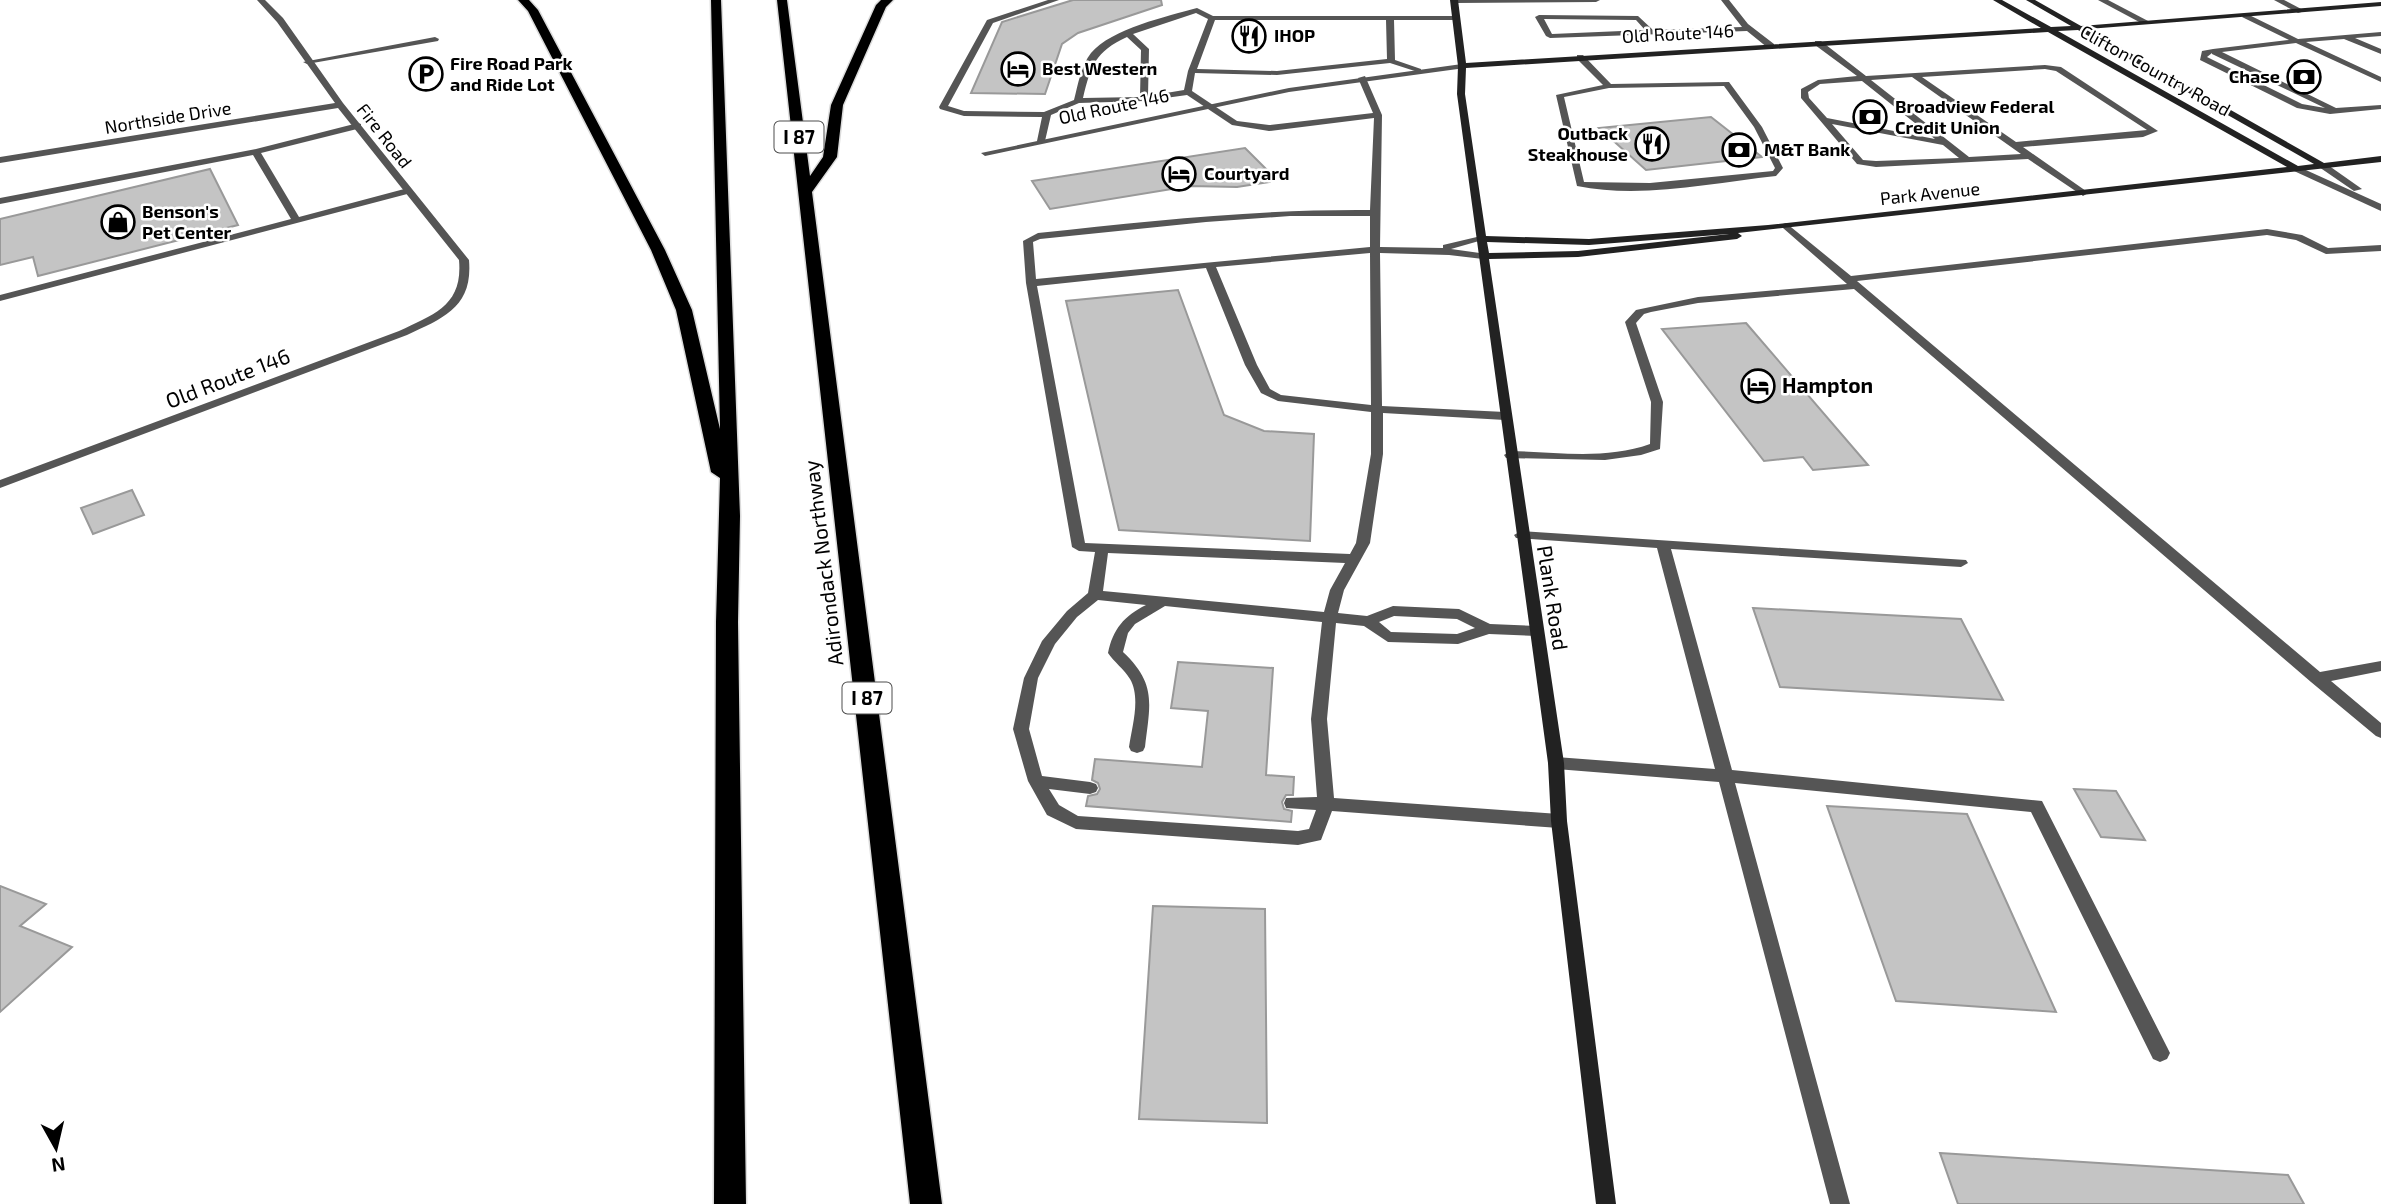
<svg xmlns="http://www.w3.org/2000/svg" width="2381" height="1204" viewBox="0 0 2381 1204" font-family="'Exo 2',sans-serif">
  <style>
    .building { fill: #c4c4c4; stroke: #999; stroke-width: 2 }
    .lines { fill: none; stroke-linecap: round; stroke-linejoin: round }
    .highway-casing { stroke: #dbdbdb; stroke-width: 3 }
    .lane { fill: #555; fill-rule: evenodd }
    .street { fill: #555; fill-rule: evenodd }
    .secondary { fill: #222; fill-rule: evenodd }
    .highway { fill: #000; fill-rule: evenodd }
    .labels { text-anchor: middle; stroke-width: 5; stroke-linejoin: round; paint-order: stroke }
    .far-street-label { font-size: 18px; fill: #000; stroke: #fff }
    .far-poi-label { font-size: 18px; font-weight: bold; fill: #000; stroke: #fff; text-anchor: start }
    .shield { fill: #fff; stroke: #4c4c4c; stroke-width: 2 }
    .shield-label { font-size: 19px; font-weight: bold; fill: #000 }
    .street-label { font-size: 21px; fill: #000; stroke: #fff }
    .poi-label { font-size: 21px; font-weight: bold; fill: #000; stroke: #fff; text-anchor: start }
  </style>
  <rect width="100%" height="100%" fill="#fff"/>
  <g class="building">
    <polygon points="1073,0 1161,0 1162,5 1078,33 1062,44 1045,94 971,93 1002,22"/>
    <polygon points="1711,117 1762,157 1646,170 1599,128"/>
    <polygon points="1245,148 1271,174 1263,176 1269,182 1237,187 1190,186 1050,209 1032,181"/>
    <polygon points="210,169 238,225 38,276 33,257 0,265 0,219"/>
    <polygon points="1178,290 1224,415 1264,431 1314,434 1310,541 1119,530 1066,301"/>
    <polygon points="1746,323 1868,465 1813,470 1803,457 1764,461 1662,329"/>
    <polygon points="132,490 144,515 93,534 81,508"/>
    <polygon points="1753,608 1961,619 2003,700 1780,687"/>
    <polygon points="1178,662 1273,668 1266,775 1294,777 1293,795 1286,795 1282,802 1284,809 1292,811 1291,822 1086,806 1088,796 1097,794 1100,789 1098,783 1092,780 1095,759 1202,767 1208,711 1171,708"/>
    <polygon points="2074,789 2116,791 2145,840 2101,837"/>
    <polygon points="1827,806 1967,814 2056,1012 1896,1001"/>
    <polygon points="0,886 46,904 20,926 72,947 0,1012"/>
    <polygon points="1153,906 1265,909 1267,1123 1139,1119"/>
    <polygon points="1940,1153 2288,1175 2304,1204 1958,1204"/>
  </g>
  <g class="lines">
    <defs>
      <g id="highway">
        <polygon points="518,0 529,0 538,10 665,250 692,310 720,429 711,0 721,0 740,516 738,622 746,1204 714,1204 716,622 720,478 711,472 676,310 651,250 528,11"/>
        <polygon points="777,0 787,0 810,176 823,157 831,105 876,5 881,0 893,0 886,7 843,105 837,157 812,192 942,1204 910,1204"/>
      </g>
    </defs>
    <use href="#highway" class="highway-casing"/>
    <g class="lane">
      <path d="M1048 0H1059L993 23 948 106 964 111 1044 112 1074 100C1078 84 1081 66 1091 53 1111 29 1168 16 1197 8L1213 16H1456L1460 18 1456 20H1394L1395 60 1421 69V73L1390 63 1277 75 1195 73 1192 91 1237 121 1269 125 1373 113 1358 78 1365 76 1382 115 1380 247 1443 248V245L1481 236 1486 239 1451 249 1487 254V258L1483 259 1449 255 1380 253 1382 406 1505 412 1511 416 1505 420 1383 413V454L1370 543 1344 590 1338 613 1367 616 1393 606 1459 609 1490 624 1537 626 1544 631 1537 636 1489 634 1458 644 1388 642 1364 626 1336 623 1327 719 1334 798 1559 814 1565 816 1567 821 1565 826 1559 828 1332 811 1321 840 1298 845 1076 829 1047 815 1028 781 1013 729 1024 678 1042 641 1067 611 1088 593 1095 552 1079 551 1072 547 1026 283 1023 241 1038 233C1149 221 1259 209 1370 210L1374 118 1269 131 1232 125 1187 95 1144 101 1079 103 1051 115 1045 141 1041 144 1037 141 1042 117 964 116 940 109 939 107 987 20ZM1196 13 1208 19 1188 71 1184 90 1148 96 1149 49 1133 34ZM1215 20H1386L1387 59 1277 71 1197 69ZM1127 37 1141 50 1140 97 1083 98C1091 65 1095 52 1127 37ZM1290 216H1370V247L1036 279 1033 242 1040 239 1206 222ZM1370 253 1371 405 1281 395 1270 389 1257 365 1216 267ZM1206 268 1245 365 1261 393 1278 401 1371 412V454L1356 543 1350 554 1085 543 1037 286ZM1108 553 1345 563 1330 590 1324 612 1103 591ZM1098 600 1146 605C1124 616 1113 629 1108 653 1114 662 1124 669 1130 679 1141 698 1132 726 1129 747L1131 751 1137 753 1143 751 1145 747C1150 704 1157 684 1123 652L1128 633 1135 624 1165 606 1322 622 1311 719 1317 797 1286 798 1284 803 1286 808 1316 810 1309 829 1298 831 1078 816 1059 805 1049 789 1090 794 1096 792 1098 788 1096 784 1090 782 1042 776 1029 729 1038 678 1055 644 1077 617ZM1394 616 1457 619 1475 628 1457 634 1391 632 1379 622Z"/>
      <polygon points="1452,0 1600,0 1596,2 1455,3"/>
      <path d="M1721 0H1729L1748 24 1774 44V48H1768L1747 31 1550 38 1546 36 1535 17 1539 15 1638 16 1653 30 1742 27ZM1544 19 1636 20 1645 30 1552 34Z"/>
      <polygon points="2098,0 2108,0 2150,22 2143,24"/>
      <polygon points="2274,0 2284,0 2305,11 2298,13"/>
      <path d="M2245 13 2298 39 2381 32V36L2355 38 2381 49V54L2344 39 2306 42 2381 77V82L2296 43 2222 52 2336 108 2381 105V109L2330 114 2297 108 2200 60 2202 51 2213 49 2289 40 2242 17ZM2212 53V54L2325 108 2302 104 2207 57Z"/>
      <polygon points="435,37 439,39 438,41 307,64 303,62"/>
      <path d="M1815 41H1821L1866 76 2045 65 2061 67 2158 131 2143 137 2023 147 2086 191 2088 193 2083 196 2028 159 1876 167 1857 164 1801 98V89L1818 80 1857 76 1815 45ZM2045 69 2056 71 2147 130 2016 142 1922 77ZM1912 77 2021 154 1969 157 1871 80ZM1862 81 1935 139 1827 118 1809 98 1808 92 1820 84ZM1832 124 1943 145 1959 158 1876 161 1863 160Z"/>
      <path d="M1577 55H1583L1611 84 1729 82 1762 127 1783 168 1776 176C1712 183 1641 199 1577 186L1556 95 1603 85 1577 59ZM1724 86 1754 127 1775 168 1773 171 1650 183 1584 182 1564 97 1609 88Z"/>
      <polygon points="358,123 361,124 361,128 261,153 299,217 408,188 413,191 411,193 0,301 0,295 291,219 253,155 0,204 0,198 256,149"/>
      <polygon points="2319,163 2325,163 2362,189 2354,191 2319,167"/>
      <polygon points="2297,166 2381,204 2381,211 2294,171 2292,169"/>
      <path d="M1786 223 1851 276 2267 229 2302 235 2328 248 2381 245V251L2326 254 2296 240 2267 235 1857 281 2320 672 2381 661V671L2331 681 2381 723V738L2376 736 2311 682 1854 289 1698 303 1651 312 1644 314 1636 323 1663 402 1660 449 1641 455 1605 460 1506 458 1504 455 1510 451C1556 452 1606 460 1650 444L1651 402 1625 322 1636 310 1698 297 1847 284 1783 228V224Z"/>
      <polygon points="1521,531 1966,560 1968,563 1961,567 1671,549 1732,770 2042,801 2167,1047 2170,1053 2167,1059 2160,1062 2153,1059 2031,812 1735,783 1850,1204 1830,1204 1719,782 1556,769 1550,767 1548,763 1550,759 1556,757 1715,769 1657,548 1516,538 1514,535"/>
    </g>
    <g class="street">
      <path d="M257 0H265L283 18 343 103 469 260C473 307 444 318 407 335L0 488V480L399 331C435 314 463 305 459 260L338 108 0 163V157L335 103 277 22Z"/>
      <polygon points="1462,64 1465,64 1465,68 1289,92 985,156 981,153 1289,88"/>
    </g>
    <path class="secondary" d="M1450 0H1458L1466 63 2041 28 1993 0H2002L2051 27 2071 26 2026 0H2035L2081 26 2381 2V6L2088 29 2324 163 2381 156V162L1738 233 1742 236 1737 239 1578 257 1489 259 1564 763 1567 821 1616 1204H1596L1551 821 1548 763 1457 94 1458 66ZM2078 30 2314 164 2298 166 2058 31ZM2048 32 2287 167 1768 225 1589 239 1486 236 1465 94 1466 68ZM1729 234 1578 251 1489 253 1487 242 1589 245Z"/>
    <use href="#highway" class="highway"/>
  </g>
  <defs>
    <symbol id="restaurant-ring" viewBox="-11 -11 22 22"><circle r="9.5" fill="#fff" stroke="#000" stroke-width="1.5"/><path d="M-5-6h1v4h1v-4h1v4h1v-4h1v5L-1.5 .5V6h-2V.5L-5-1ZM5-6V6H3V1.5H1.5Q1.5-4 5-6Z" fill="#000"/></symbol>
    <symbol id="hotel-ring" viewBox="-11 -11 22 22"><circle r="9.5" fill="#fff" stroke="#000" stroke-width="1.5"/><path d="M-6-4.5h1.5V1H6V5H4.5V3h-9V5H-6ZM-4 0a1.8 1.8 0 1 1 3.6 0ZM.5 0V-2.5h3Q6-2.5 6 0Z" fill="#000"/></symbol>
    <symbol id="parking-ring" viewBox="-11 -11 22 22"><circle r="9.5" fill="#fff" stroke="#000" stroke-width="1.5"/><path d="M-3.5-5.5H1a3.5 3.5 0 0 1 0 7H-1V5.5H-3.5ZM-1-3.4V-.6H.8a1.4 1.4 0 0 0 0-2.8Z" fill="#000"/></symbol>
    <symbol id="bank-ring" viewBox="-11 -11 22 22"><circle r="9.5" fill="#fff" stroke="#000" stroke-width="1.5"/><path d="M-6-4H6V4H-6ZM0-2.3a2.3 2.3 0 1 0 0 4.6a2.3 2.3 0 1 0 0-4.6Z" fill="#000"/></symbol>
    <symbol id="shop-ring" viewBox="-11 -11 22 22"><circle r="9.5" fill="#fff" stroke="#000" stroke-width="1.5"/><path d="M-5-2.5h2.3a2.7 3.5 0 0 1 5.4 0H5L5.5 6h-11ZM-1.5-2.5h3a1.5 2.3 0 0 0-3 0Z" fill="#000"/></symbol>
  </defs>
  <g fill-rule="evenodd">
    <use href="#restaurant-ring" x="1230" y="17" width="38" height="38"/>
    <use href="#hotel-ring" x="999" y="50" width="38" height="38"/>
    <use href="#parking-ring" x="407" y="55" width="38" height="38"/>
    <use href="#bank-ring" x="2285" y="58" width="38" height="38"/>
    <use href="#bank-ring" x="1851" y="98" width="38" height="38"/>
    <use href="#restaurant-ring" x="1633" y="125" width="38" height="38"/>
    <use href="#bank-ring" x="1720" y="131" width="38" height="38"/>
    <use href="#hotel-ring" x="1160" y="155" width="38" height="38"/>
    <use href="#shop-ring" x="99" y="203" width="38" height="38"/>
    <use href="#hotel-ring" x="1739" y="367" width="38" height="38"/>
  </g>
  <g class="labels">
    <g class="far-street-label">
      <text transform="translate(1678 34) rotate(-3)" y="6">Old Route 146</text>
      <text transform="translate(2155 71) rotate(29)" y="6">Clifton Country Road</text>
      <text transform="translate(1114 107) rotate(-12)" y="6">Old Route 146</text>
      <text transform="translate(168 118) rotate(-9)" y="6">Northside Drive</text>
      <text transform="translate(384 136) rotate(52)" y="6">Fire Road</text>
      <text transform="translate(1930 194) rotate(-6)" y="6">Park Avenue</text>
    </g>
    <g class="far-poi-label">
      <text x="1274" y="42">IHOP</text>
      <text x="450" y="70">Fire Road Park<tspan x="450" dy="21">and Ride Lot</tspan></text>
      <text x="1042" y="75">Best Western</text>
      <text x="2280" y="83" text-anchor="end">Chase</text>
      <text x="1895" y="113">Broadview Federal<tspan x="1895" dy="21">Credit Union</tspan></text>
      <text x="1628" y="140" text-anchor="end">Outback<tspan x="1628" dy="21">Steakhouse</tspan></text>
      <text x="1764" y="156">M&amp;T Bank</text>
      <text x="1204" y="180">Courtyard</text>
      <text x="142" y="218">Benson's<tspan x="142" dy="21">Pet Center</tspan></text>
    </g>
    <g class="shield">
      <rect x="774.5" y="121.5" width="49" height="31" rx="5"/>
      <rect x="842.5" y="682.5" width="49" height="31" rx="5"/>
    </g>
    <g class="shield-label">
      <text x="799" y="144">I 87</text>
      <text x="867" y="705">I 87</text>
    </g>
    <g class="street-label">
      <text transform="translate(228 379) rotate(-21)" y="7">Old Route 146</text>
      <text transform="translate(824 563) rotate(-97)" y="7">Adirondack Northway</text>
      <text transform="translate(1552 598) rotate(81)" y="7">Plank Road</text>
    </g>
    <g class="poi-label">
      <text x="1782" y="393">Hampton</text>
    </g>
  </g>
  <g transform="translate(56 1148) rotate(172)" stroke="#ffffff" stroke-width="5" paint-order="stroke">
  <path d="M0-5L12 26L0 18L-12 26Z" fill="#000000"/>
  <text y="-10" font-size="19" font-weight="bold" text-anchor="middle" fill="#000000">N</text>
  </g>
</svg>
